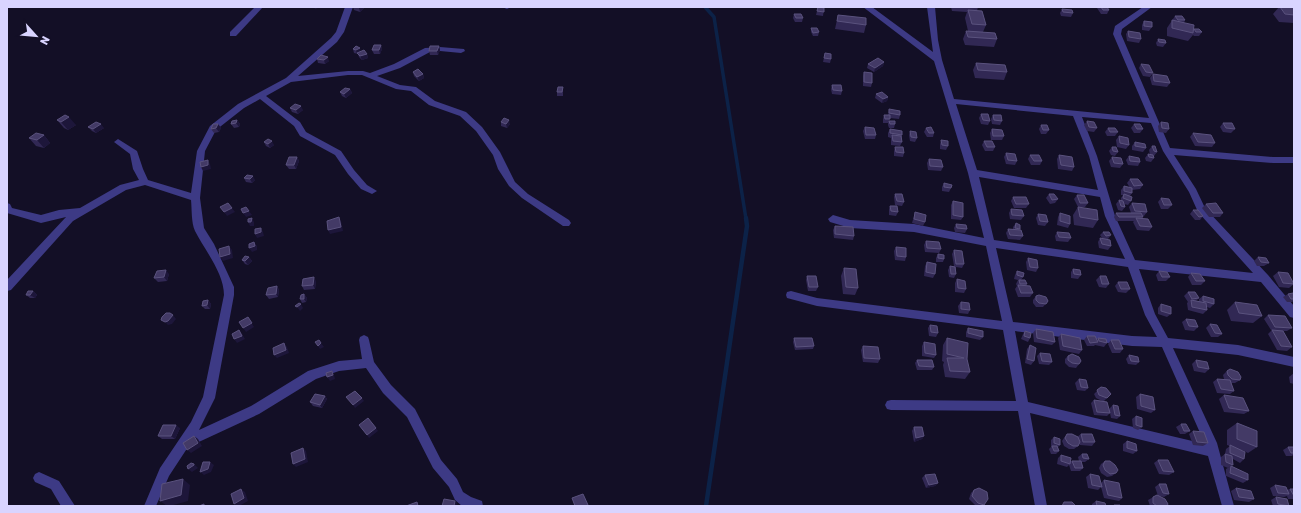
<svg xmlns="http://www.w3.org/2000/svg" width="1301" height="513" viewBox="0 0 1301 513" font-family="Rubik,sans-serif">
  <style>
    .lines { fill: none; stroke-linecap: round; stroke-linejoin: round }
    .stream-far1 { stroke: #0c2248; stroke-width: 3.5 }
    .stream { stroke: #0c2248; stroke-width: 4.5 }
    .street { fill: #3d3a85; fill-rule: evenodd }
    .wall { fill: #312854 }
    .shaded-wall { fill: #1d163a }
    .building { fill: #433a66; stroke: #5a527e }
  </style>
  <rect width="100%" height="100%" fill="#130f26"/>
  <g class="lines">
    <polyline class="stream-far1" points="705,7 714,17 746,219"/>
    <polyline class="stream" points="706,506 747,226 746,218"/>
    <g class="street">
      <polygon points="255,7 263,7 236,36 230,36 230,32"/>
      <path d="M345 7H353L344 32 337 42 298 76 348 71H363L370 73 394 64 425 48 440 47 464 49 465 51 461 53 440 51 430 52 400 68 377 76 400 85 416 87 435 101 466 112 482 127 500 152 515 182 528 194 569 220 571 223 569 226H563L522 198 509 186 498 169 493 155 476 131 460 116 429 105 411 91 396 89 362 75H348L291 82 266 96 300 122 306 132 341 151 354 170 367 185 377 191 372 194 361 189 348 174 335 155 300 136 294 126 260 99 244 108 216 130 205 151 200 198 204 228 214 244 234 287V295L215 398 199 430 251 406 308 371 339 361 362 359 359 340 360 337 364 335 368 337 369 340 374 362 391 385 415 409 441 460 457 479 463 492 471 497 482 501 483 506H462L455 500 449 487 433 468 407 417 383 393 366 368 339 371 316 379 259 414 188 447 169 476 156 506H144L160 468 191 422 203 397 224 295C224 273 204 249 195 231 191 222 192 209 191 200L145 185 126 190 73 221 11 290 7 291V280L66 217 41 223 7 213V203L10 204 12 208 41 215 59 210 80 208 120 185 139 180 133 169 130 154 114 142 118 139 137 151 143 169 148 180 191 193 197 151 210 126 238 104 286 78 331 38 336 32Z"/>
      <polygon points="502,7 511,7 507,9"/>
      <path d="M863 7H872L933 52 927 7H935L938 40 942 60 954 99 1149 118 1113 34 1115 26 1143 7H1152L1122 29 1121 34 1170 148 1273 157H1294V163H1273L1174 155 1196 189 1205 208 1268 275 1294 306V318L1290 317 1261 282 1139 269 1155 314 1168 338 1238 345 1294 357V367L1238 355 1173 348 1217 443 1234 506H1222L1208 456 1030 413 1047 506H1035L1018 411 891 410 887 409 885 405 887 401 891 400 1016 401 1003 330 817 306 787 298 786 295 787 292 791 291 817 298 1002 321 986 246 914 232 850 228 830 222 828 219 833 215 850 220 914 224 984 238 968 173 934 61ZM956 104 1073 116 1089 156 1098 190 977 170ZM1082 117 1151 123 1163 151 1189 192 1198 212 1253 273 1135 260 1115 216 1097 156ZM979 177 1100 197 1105 216 1125 259 994 240ZM996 248 1128 267 1145 315 1157 337 1132 336 1013 322ZM1015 331 1132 346 1162 347 1205 444 1028 402Z"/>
      <polygon points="39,472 59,481 75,506 61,506 51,489 35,482 33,478 35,474"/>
    </g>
  </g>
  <g class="wall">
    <polygon points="353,7 364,7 364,8 360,12 354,10"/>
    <polygon points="818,7 824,8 823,16 816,15"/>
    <polygon points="951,7 978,7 977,11 986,25 983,32 997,39 994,47 965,45 963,39 966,31 968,31 965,18 967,12 952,11"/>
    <polygon points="1098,7 1107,7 1109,10 1107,14 1101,14 1097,8"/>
    <polygon points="1279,7 1294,7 1294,23 1279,22 1273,14"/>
    <polygon points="1062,9 1073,13 1071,17 1061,16 1060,13"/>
    <polygon points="794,14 803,18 802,22 795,22 793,18"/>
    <polygon points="838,15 866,25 864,33 835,29"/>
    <polygon points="1175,16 1185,20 1184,23 1193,29 1202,32 1199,36 1194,36 1193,35 1188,41 1167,36 1167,28"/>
    <polygon points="1144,21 1152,27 1149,31 1142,30 1142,25"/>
    <polygon points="811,28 819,32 818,36 813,36 811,32"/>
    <polygon points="1128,31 1141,39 1139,43 1127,41 1126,34"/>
    <polygon points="1158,39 1166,43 1163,47 1157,46 1156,43"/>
    <polygon points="381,45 382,49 380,54 374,54 372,50"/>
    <polygon points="439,46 440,50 438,55 430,55 429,51"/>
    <polygon points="353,49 367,54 368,58 362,60 359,57 358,54 354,53"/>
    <polygon points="825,53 831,59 830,63 823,62"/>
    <polygon points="317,59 329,61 325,64 318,63"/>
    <polygon points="884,62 883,66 874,72 867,68 868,64"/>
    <polygon points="976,63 1007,72 1004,80 975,78 973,70"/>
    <polygon points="1141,64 1153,73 1150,77 1143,76 1139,68"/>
    <polygon points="413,72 423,74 424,78 419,81 414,76"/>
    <polygon points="864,72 872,83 871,87 863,86 863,76"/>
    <polygon points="1153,74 1170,83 1167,87 1152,85 1150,78"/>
    <polygon points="832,85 842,91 841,95 832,94 831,89"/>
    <polygon points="563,87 563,96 557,96 557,92"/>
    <polygon points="350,89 352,93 346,98 342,96 340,92"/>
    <polygon points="876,94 888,97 887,101 882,103 875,98"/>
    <polygon points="290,108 303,110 298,114 292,112"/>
    <polygon points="889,109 900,115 899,119 890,118 889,121 895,124 894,128 889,128 888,125 888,123 883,123 883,119 884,115 888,115"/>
    <polygon points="981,114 990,121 988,125 981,124 979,118"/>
    <polygon points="993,115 1002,121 1000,125 992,124 991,119"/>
    <polygon points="57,120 76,125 68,130 64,128"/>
    <polygon points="237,120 240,124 239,127 234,128 231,124"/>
    <polygon points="1087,121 1097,128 1094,132 1087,131 1084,125"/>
    <polygon points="501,122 510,124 507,128 501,126"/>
    <polygon points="1161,122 1169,129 1166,133 1159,132 1158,126"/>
    <polygon points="1223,123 1235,129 1231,133 1223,132 1220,127"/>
    <polygon points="218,124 221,128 219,132 214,133 211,129"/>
    <polygon points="1134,124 1143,129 1140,133 1134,133 1131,128"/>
    <polygon points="1041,125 1049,130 1046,134 1041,134 1039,129"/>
    <polygon points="88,127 104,128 96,133 92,131"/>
    <polygon points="865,127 876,135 875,139 865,139 863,131"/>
    <polygon points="926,128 934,133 933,137 927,137 924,132"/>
    <polygon points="1108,128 1118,132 1115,136 1107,136 1105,132"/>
    <polygon points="890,129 902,135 902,142 900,146 891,145 891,138 888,137 888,133"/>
    <polygon points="992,129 1004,136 1002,140 991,140 990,133"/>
    <polygon points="910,131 917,138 915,142 910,141 909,135"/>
    <polygon points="1193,133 1215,143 1212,147 1195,146 1190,137"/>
    <polygon points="44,135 50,143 44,148 36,146 29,138"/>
    <polygon points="1119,136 1129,145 1126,149 1117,147 1116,140"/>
    <polygon points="941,140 948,146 946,150 940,149 940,144"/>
    <polygon points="984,141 995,147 993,151 985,151 982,145"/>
    <polygon points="264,142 274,145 270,148 266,146"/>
    <polygon points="1135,142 1146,148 1143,152 1132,150 1132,146"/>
    <polygon points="1152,146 1157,152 1154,156 1153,155 1154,158 1151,162 1146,161 1145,158 1148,154 1150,155 1149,150"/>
    <polygon points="895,147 904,153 903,157 894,156 894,151"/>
    <polygon points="1112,147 1118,152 1115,156 1111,155 1109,151"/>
    <polygon points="1006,153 1017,161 1015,165 1006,164 1004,157"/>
    <polygon points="1030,155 1042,161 1040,165 1031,165 1028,159"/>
    <polygon points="1059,155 1074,167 1072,171 1058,169 1057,159"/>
    <polygon points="1129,156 1140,162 1138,166 1128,165 1126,160"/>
    <polygon points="297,157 299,161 296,169 289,169 286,165"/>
    <polygon points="1112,157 1123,164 1120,168 1111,167 1109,161"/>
    <polygon points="929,159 943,167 941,171 928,170 927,163"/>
    <polygon points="244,178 255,180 252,183 246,182"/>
    <polygon points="1130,179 1143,185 1140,189 1132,190 1132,193 1130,196 1131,201 1128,205 1124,204 1125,207 1122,211 1118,210 1116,204 1119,200 1121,201 1121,198 1123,195 1121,195 1121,190 1124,186 1130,188 1127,183"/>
    <polygon points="944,183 951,188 949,192 942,191 942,187"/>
    <polygon points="895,194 904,202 902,206 895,205 894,197"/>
    <polygon points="1049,194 1058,199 1055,203 1050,204 1046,198"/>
    <polygon points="1077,195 1088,203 1085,207 1079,207 1098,220 1093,228 1074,225 1073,215 1078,207 1074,199"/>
    <polygon points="1013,197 1029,204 1026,208 1014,208 1011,201"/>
    <polygon points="1161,198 1172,205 1168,209 1161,209 1158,202"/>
    <polygon points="953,201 963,217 961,220 951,219 951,205"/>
    <polygon points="1132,203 1147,212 1144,216 1143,216 1143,217 1142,218 1152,227 1149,231 1137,230 1133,222 1134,221 1116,221 1114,217 1116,213 1131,213 1129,207"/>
    <polygon points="1206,204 1223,213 1220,217 1209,217 1202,208"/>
    <polygon points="890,206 898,212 896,216 889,215 889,209"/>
    <polygon points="1011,209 1024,216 1021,220 1010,219 1009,213"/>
    <polygon points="1193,210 1203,216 1200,220 1195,220 1190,214"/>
    <polygon points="915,212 925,222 923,226 912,223 914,216"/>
    <polygon points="1060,213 1070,224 1068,228 1057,225 1058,217"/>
    <polygon points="1038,214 1048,222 1045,226 1038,225 1036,218"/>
    <polygon points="1016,223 1020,229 1019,230 1023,236 1020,240 1008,239 1006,233 1008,229 1013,229 1013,227"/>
    <polygon points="956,224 967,229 965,233 955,232 954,228"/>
    <polygon points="835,226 854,236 853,240 834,238 833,230"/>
    <polygon points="1057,232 1071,238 1068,242 1056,241 1055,236"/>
    <polygon points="1103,232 1111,235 1108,239 1111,246 1108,250 1099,248 1098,242 1100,238 1102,238 1100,235"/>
    <polygon points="926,241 941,249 939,253 925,252 924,245"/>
    <polygon points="896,247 906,257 905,261 895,260 894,251"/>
    <polygon points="954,250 964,264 962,268 956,267 956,274 954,278 949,277 948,270 950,266 954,266 952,254"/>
    <polygon points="938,254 944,259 943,262 936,262 936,258"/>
    <polygon points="249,257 252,261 248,265 245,264 242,260"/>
    <polygon points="1258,257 1269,263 1264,266 1257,266 1254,261"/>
    <polygon points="1028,258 1038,268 1036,272 1027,270 1026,262"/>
    <polygon points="927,262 935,274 933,278 924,276 925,266"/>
    <polygon points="844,268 858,288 855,295 843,294 841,276"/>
    <polygon points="1073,269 1081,275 1078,279 1071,278 1071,272"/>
    <polygon points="1017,271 1023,277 1021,280 1027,284 1026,285 1033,293 1030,297 1018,297 1015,289 1017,286 1016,284 1018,280 1014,279 1015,275"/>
    <polygon points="1159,271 1170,277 1166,281 1158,281 1156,275"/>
    <polygon points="1278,272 1294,284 1289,288 1279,287 1273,276"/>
    <polygon points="1191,273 1205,281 1201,285 1192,285 1188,277"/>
    <polygon points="169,274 167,281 158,282 154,278"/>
    <polygon points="807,276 818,287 816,291 808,291 806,280"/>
    <polygon points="1100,276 1109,284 1106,288 1099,287 1096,280"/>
    <polygon points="957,279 966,289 964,293 955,292 955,283"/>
    <polygon points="316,281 315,289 304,290 302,286"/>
    <polygon points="1118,282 1130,289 1126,293 1118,292 1115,286"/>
    <polygon points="277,286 279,290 278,297 269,299 266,295"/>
    <polygon points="33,291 37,295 35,298 30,298 26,295"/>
    <polygon points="1188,292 1199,298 1196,301 1199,301 1199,299 1203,296 1214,304 1210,308 1207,307 1207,310 1203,314 1188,310 1187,303 1188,302 1184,296"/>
    <polygon points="304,294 307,298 306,302 302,303 300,299"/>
    <polygon points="1288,294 1294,295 1294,301 1292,302 1287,302 1283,297"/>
    <polygon points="1036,296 1048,301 1043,307 1036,307 1033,303 1033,300"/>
    <polygon points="208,300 211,304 210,309 205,309 202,306"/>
    <polygon points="961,302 970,310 968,314 959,313 958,306"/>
    <polygon points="1235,302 1262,316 1253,323 1231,321 1227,310"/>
    <polygon points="1161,304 1171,314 1167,317 1158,314 1158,308"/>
    <polygon points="1268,315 1292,328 1287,331 1283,331 1292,347 1287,351 1277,350 1268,334 1272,330 1271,330 1264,319"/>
    <polygon points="1186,319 1198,327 1194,331 1185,330 1182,322"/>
    <polygon points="1210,324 1222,334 1218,337 1211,337 1206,328"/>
    <polygon points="930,325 938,333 936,337 929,336 928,328"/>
    <polygon points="968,328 983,337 980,340 966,337 966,332"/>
    <polygon points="1036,329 1055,342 1052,345 1034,342 1033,333"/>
    <polygon points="1025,331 1030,338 1028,342 1021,339 1023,334"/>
    <polygon points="1061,334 1082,350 1079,354 1060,350 1058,338"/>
    <polygon points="1087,336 1096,340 1098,338 1107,343 1104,347 1095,345 1094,346 1087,346 1084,340"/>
    <polygon points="794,338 814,346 813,349 795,350 793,342"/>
    <polygon points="947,338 970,372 965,379 945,377 943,365 944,362 942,361 943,345"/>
    <polygon points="1111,340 1123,349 1120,353 1112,353 1108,344"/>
    <polygon points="924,342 936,355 934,358 922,356 922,346"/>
    <polygon points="1030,345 1034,361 1031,365 1025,363 1027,349"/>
    <polygon points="863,346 880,359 878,363 863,362 861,350"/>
    <polygon points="1040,353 1052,362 1049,365 1039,364 1037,356"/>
    <polygon points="1129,355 1139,362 1136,365 1128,364 1126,359"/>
    <polygon points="1068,356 1079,364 1076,368 1069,367 1065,363 1065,359"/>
    <polygon points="917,360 934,367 932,370 917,370 915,363"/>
    <polygon points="1196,360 1209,369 1205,373 1194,371 1192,364"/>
    <polygon points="1227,371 1240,380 1235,383 1231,383 1234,391 1230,394 1217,393 1213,382 1217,379 1225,380 1224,379 1223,375"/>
    <polygon points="1294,373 1294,384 1290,383 1289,377"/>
    <polygon points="1079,379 1088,388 1085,391 1077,390 1075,383"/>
    <polygon points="1101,387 1111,394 1104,401 1109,409 1113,405 1120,416 1117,419 1111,418 1110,413 1107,416 1094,415 1091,403 1094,400 1102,401 1096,398 1094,394"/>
    <polygon points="1140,394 1155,410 1151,413 1137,409 1136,397"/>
    <polygon points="1224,395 1249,411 1244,414 1224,412 1219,399"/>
    <polygon points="325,396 327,399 322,408 313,406 310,402"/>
    <polygon points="1136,416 1142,427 1138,430 1133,428 1132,419"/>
    <polygon points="1237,423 1257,447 1248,453 1242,450 1244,459 1240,463 1233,459 1233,465 1228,468 1221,465 1221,457 1225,454 1226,449 1230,446 1227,445 1227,430"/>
    <polygon points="1181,424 1190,431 1185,434 1180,434 1176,427"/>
    <polygon points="914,427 924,436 922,439 914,442 912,431"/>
    <polygon points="180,428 175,439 162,439 158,436"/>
    <polygon points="1193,431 1208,443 1203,446 1193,445 1189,434"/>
    <polygon points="1067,434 1078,437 1077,437 1081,434 1095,442 1092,446 1080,445 1079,443 1078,446 1074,449 1069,449 1064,446 1062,441 1064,438"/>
    <polygon points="1054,437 1060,445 1058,447 1059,451 1056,454 1051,454 1049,449 1051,447 1051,440"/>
    <polygon points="1127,441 1137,451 1133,454 1123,451 1123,444"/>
    <polygon points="1288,447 1294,448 1294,454 1292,456 1286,456 1283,450"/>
    <polygon points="1082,454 1089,459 1085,462 1081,462 1083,468 1080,471 1071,471 1069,465 1067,467 1057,464 1058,458 1061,455 1070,462 1072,461 1079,461 1078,457"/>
    <polygon points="1158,460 1174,472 1169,475 1159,474 1154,463"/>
    <polygon points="1105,461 1116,473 1112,476 1107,477 1101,473 1099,468 1101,464"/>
    <polygon points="1231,466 1248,480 1243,483 1226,476 1226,469"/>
    <polygon points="1090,474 1101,483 1104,480 1122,498 1119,501 1104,498 1101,487 1098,490 1088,488 1086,477"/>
    <polygon points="925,475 938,483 935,486 926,488 922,478"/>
    <polygon points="1159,484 1169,494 1164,497 1159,496 1167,506 1150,506 1148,500 1157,495 1158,496 1155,487"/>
    <polygon points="1275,485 1287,490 1290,489 1294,489 1294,499 1288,499 1287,496 1284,497 1273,496 1270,488"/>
    <polygon points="1236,488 1254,499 1249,502 1234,500 1231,491"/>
    <polygon points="974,490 984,505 983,506 976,506 969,499 971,493"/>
    <polygon points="1276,497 1289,506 1273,506 1271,500"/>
    <polygon points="1096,501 1106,506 1092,506 1092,504"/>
  </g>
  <g class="shaded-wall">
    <polygon points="314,7 321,7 315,9"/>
    <polygon points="360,7 364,7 364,8 360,12 359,8"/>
    <polygon points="381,45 382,49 380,54 379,50"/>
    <polygon points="439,46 440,50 438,55 437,51"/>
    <polygon points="360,48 361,52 357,53 357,54 356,50"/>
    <polygon points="367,54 368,58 362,60 360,56"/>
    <polygon points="328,57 329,61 325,64 324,60"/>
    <polygon points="884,62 883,66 874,72 875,68"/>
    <polygon points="423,74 424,78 419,81 417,77"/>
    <polygon points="350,89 352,93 346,98 344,94"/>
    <polygon points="888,97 887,101 882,103 883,99"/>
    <polygon points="301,106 303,110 298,114 296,110"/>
    <polygon points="69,117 76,125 68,130 61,122"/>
    <polygon points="237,120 240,124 239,127 236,123"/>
    <polygon points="509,120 510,124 507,128 506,124"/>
    <polygon points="101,124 104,128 96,133 93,129"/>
    <polygon points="218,124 221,128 219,132 216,128"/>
    <polygon points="44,135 50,143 44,148 37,140"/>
    <polygon points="272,141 274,145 270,148 268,144"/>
    <polygon points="297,157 299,161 296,169 294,165"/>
    <polygon points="208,160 210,164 211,169 203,171 201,167"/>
    <polygon points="253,176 255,180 252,183 250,179"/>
    <polygon points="232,208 235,212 227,216 224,212"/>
    <polygon points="249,211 252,215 246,217 243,213"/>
    <polygon points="339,217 341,221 343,231 330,234 328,230"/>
    <polygon points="252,218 254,222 254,226 250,226 248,222"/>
    <polygon points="261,228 263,232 264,236 257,238 255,234"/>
    <polygon points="254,242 257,246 257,250 252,252 249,248"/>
    <polygon points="229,246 232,250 233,258 223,261 220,257"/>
    <polygon points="249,257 252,261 248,265 245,261"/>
    <polygon points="166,270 169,274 167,281 164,277"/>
    <polygon points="314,277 316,281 315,289 313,285"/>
    <polygon points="277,286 279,290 278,297 276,294"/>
    <polygon points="33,291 37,295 35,298 30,295"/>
    <polygon points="304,294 307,298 306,302 304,299"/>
    <polygon points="208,300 211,304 210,309 207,305"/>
    <polygon points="301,304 303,308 300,311 297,307"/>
    <polygon points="173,315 176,319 172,324 168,325 165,322"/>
    <polygon points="248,317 254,327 246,332 243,328"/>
    <polygon points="239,330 242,334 245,339 237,343 234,339"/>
    <polygon points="284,343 287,347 289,353 277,358 274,355"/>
    <polygon points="321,343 324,347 320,349 318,346"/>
    <polygon points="332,371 334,375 335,379 330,381 327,377"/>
    <polygon points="325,396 327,399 322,408 320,405"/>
    <polygon points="362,398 364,401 355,408 353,405"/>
    <polygon points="176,425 180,428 175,439 171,436"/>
    <polygon points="376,428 378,431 369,438 367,435"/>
    <polygon points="194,436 198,439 202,446 191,453 187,450"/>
    <polygon points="924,436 922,439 914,442 916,438"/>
    <polygon points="303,448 306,451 308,462 296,467 293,464"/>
    <polygon points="210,462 214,465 211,472 204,475 200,472"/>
    <polygon points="194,464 198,468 192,472 188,469"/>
    <polygon points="183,479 190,485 188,501 170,506 167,506 160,501"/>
    <polygon points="938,483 935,486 926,488 929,485"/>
    <polygon points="241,489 245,492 248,501 239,506 237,506 234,504"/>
    <polygon points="455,501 457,503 456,506 454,506"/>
  </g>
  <g class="building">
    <polygon points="818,7 824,8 824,12 817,11"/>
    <polygon points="1101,7 1107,7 1109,10 1103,10"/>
    <polygon points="1280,7 1294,7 1294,15 1285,14"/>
    <polygon points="1062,9 1072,10 1073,13 1063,12"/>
    <polygon points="968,10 982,11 986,25 972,24"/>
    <polygon points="794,14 801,14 803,18 796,18"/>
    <polygon points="838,15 866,18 866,25 837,21"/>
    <polygon points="1175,16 1182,16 1185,20 1178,20"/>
    <polygon points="1172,20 1194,25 1193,33 1172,28"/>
    <polygon points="1144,21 1152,22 1152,27 1144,26"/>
    <polygon points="811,28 817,28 819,32 813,33"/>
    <polygon points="1194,29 1199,29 1202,32 1196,32"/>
    <polygon points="966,31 995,33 997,39 968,37"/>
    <polygon points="1128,31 1140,33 1141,39 1129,37"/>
    <polygon points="1158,39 1165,40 1166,43 1159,42"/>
    <polygon points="374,45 381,45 379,50 372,50"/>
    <polygon points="356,46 360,48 356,50 353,49"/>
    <polygon points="430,46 439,46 437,51 429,51"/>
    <polygon points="364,50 367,54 360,56 357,53"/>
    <polygon points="825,53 831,54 831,59 824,58"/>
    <polygon points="321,55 328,57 324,60 317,59"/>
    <polygon points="878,58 884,62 875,68 868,64"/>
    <polygon points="976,63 1005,65 1007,72 978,70"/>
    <polygon points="1141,64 1149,65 1153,73 1146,72"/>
    <polygon points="418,69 423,74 417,77 413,72"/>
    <polygon points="864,72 872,73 872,83 864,82"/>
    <polygon points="1153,74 1167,76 1170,83 1154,81"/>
    <polygon points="832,85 841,85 842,91 833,90"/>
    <polygon points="558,87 563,87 562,92 557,92"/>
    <polygon points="345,88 350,89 344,94 340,92"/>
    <polygon points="882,92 888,97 883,99 876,94"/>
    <polygon points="295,104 301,106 296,110 290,108"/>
    <polygon points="889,109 900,111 900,115 889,113"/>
    <polygon points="981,114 988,114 990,121 983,120"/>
    <polygon points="65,115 69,117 61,122 57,120"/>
    <polygon points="884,115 890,115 890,119 885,119"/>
    <polygon points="993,115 1001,115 1002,121 994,120"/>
    <polygon points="504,118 509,120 506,124 501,122"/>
    <polygon points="237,120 236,123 231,124 232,121"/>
    <polygon points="889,121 895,121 895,124 890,124"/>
    <polygon points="1087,121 1094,122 1097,128 1089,127"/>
    <polygon points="96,122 101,124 93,129 88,127"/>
    <polygon points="1161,122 1168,123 1169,129 1162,128"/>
    <polygon points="1223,123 1232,123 1235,129 1226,128"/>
    <polygon points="213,124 218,124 216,128 211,129"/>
    <polygon points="1134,124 1140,124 1143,129 1137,129"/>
    <polygon points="1041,125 1047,125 1049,130 1043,130"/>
    <polygon points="865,127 874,128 876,135 866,135"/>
    <polygon points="931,127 934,133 929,133 926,128"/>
    <polygon points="1108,128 1115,128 1118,132 1110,132"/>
    <polygon points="890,129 902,131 902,135 890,133"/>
    <polygon points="992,129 1002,130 1004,136 993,136"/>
    <polygon points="910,131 916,132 917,138 911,137"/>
    <polygon points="36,133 44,135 37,140 29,138"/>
    <polygon points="1193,133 1211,135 1215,143 1198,142"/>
    <polygon points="892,135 901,136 902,142 893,141"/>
    <polygon points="1119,136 1128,138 1129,145 1120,143"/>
    <polygon points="268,139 272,141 268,144 264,142"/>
    <polygon points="941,140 948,141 948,146 942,145"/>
    <polygon points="984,141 992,141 995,147 987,147"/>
    <polygon points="1135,142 1145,144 1146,148 1135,146"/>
    <polygon points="1152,146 1155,146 1157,152 1154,151"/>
    <polygon points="895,147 903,147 904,153 896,152"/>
    <polygon points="1112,147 1116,147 1118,152 1113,151"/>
    <polygon points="1006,153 1015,154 1017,161 1008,160"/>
    <polygon points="1148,154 1153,155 1154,158 1149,157"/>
    <polygon points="1030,155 1039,155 1042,161 1034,161"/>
    <polygon points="1059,155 1072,157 1074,167 1061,165"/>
    <polygon points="1129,156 1139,158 1140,162 1130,161"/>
    <polygon points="289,157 297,157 294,165 286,165"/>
    <polygon points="1112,157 1121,158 1123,164 1114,163"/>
    <polygon points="929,159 941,160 943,167 930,166"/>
    <polygon points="208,160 208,165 201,167 200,162"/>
    <polygon points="247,175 253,176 250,179 244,178"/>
    <polygon points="1130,179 1138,179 1143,185 1134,186"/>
    <polygon points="944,183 952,185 951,188 944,187"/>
    <polygon points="1124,186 1132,188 1132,193 1124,191"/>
    <polygon points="895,194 902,194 904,202 897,201"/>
    <polygon points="1049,194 1054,194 1058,199 1052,200"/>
    <polygon points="1124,194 1132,197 1131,201 1123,198"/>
    <polygon points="1077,195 1084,195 1088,203 1080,203"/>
    <polygon points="1013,197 1026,197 1029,204 1016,204"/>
    <polygon points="1161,198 1169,199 1172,205 1164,205"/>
    <polygon points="1119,200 1123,201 1125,207 1121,206"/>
    <polygon points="953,201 963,203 963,217 953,215"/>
    <polygon points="228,203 232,208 224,212 220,207"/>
    <polygon points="1132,203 1145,204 1147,212 1135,211"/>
    <polygon points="1216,203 1223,213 1213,213 1206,204"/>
    <polygon points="890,206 897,206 898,212 891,211"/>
    <polygon points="246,207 249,211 243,213 241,209"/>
    <polygon points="1078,207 1097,210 1098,220 1080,217"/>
    <polygon points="1011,209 1022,210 1024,216 1012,215"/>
    <polygon points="1193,210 1198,210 1203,216 1199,217"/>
    <polygon points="915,212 926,215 925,222 914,219"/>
    <polygon points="1060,213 1070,216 1070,224 1060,221"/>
    <polygon points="1116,213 1141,213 1143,217 1119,217"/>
    <polygon points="1038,214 1046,215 1048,222 1040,221"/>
    <polygon points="339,217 341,227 328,230 327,221"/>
    <polygon points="252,218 251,222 248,222 248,219"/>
    <polygon points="1136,218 1148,219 1152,227 1140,226"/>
    <polygon points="1016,223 1020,225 1020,229 1015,228"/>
    <polygon points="956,224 966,225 967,229 957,228"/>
    <polygon points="835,226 853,227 854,236 835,234"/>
    <polygon points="261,228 261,232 255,234 255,229"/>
    <polygon points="1008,229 1021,230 1023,236 1010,235"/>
    <polygon points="1057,232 1069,233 1071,238 1059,237"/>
    <polygon points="1103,232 1109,232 1111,235 1106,236"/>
    <polygon points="1100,238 1110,240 1111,246 1102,244"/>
    <polygon points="926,241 939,242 941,249 927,248"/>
    <polygon points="254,242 255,246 249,248 249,244"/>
    <polygon points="229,246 230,254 220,257 219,249"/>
    <polygon points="896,247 906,248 906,257 897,256"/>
    <polygon points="954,250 962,251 964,264 956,264"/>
    <polygon points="938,254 944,255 944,259 938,258"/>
    <polygon points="245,256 249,257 245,261 242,260"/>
    <polygon points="1258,257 1266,258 1269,263 1261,262"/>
    <polygon points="1028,258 1037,260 1038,268 1030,267"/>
    <polygon points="927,262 936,264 935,274 926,272"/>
    <polygon points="950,266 955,267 956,274 951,274"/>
    <polygon points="844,268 856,269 858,288 846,287"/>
    <polygon points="1073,269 1080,270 1081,275 1074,274"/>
    <polygon points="166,270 164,277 154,278 157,271"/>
    <polygon points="1017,271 1024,273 1023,277 1017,275"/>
    <polygon points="1159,271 1167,272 1170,277 1162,277"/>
    <polygon points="1278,272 1288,273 1294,284 1283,283"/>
    <polygon points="1191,273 1200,274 1205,281 1196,281"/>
    <polygon points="807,276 816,276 818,287 809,287"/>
    <polygon points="1100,276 1106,276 1109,284 1102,284"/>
    <polygon points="314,277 313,285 302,286 303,279"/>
    <polygon points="957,279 965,281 966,289 958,288"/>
    <polygon points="1019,280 1025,280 1027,284 1020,284"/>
    <polygon points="1118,282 1127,282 1130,289 1121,289"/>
    <polygon points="1018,285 1030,286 1033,293 1021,293"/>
    <polygon points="277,286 276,294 266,295 268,288"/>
    <polygon points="28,291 33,291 30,295 26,295"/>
    <polygon points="1188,292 1195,292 1199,298 1192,299"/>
    <polygon points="1293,293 1294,295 1294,299 1291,299 1288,294"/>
    <polygon points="304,294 304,299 300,299 301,295"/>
    <polygon points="1039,295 1046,297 1048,301 1046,304 1039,303 1036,300 1036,296"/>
    <polygon points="1203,296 1214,299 1214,304 1203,301"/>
    <polygon points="208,300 207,305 202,306 203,301"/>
    <polygon points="1191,300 1206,303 1207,310 1192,307"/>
    <polygon points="961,302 969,303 970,310 961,309"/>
    <polygon points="1235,302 1257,305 1262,316 1239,313"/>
    <polygon points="299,303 301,304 297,307 295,306"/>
    <polygon points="1161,304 1171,307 1171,314 1161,311"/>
    <polygon points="166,313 170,313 173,315 168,321 165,322 161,320 162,317"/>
    <polygon points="1268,315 1285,316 1292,328 1275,327"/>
    <polygon points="248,317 252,323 243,328 239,322"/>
    <polygon points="1186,319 1195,320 1198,327 1189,326"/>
    <polygon points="1210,324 1217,325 1222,334 1215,333"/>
    <polygon points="930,325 937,326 938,333 931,332"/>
    <polygon points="968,328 983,331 983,337 968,333"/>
    <polygon points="1036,329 1053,332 1055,342 1037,338"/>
    <polygon points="239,330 242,336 234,339 232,334"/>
    <polygon points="1272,330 1283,331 1292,347 1281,346"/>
    <polygon points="1025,331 1031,333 1030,338 1024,336"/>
    <polygon points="1061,334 1080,338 1082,350 1063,346"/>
    <polygon points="1087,336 1095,336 1098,342 1090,343"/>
    <polygon points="794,338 812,338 814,346 796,347"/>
    <polygon points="947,338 968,343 967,359 970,372 950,371 947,358 964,358 947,354"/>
    <polygon points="1098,338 1106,339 1107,343 1099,341"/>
    <polygon points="319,340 321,343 318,346 315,342"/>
    <polygon points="1111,340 1119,340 1123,349 1115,349"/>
    <polygon points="924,342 935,344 936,355 925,353"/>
    <polygon points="284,343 286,350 274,355 273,348"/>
    <polygon points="1030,345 1036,348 1034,361 1027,359"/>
    <polygon points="863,346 878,347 880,359 864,358"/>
    <polygon points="1040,353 1050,354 1052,362 1042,361"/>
    <polygon points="1072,354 1079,357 1081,361 1079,364 1072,363 1068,360 1068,356"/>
    <polygon points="1129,355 1138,357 1139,362 1131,361"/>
    <polygon points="917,360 932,360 934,367 919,366"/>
    <polygon points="1196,360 1207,362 1209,369 1198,367"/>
    <polygon points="1230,369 1238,372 1241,377 1240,380 1232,379 1228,375 1227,371"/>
    <polygon points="332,371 333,375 327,377 326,373"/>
    <polygon points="1079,379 1086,380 1088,388 1081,387"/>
    <polygon points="1217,379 1230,380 1234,391 1221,389"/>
    <polygon points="1101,387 1106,388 1111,394 1107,398 1099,395 1097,390"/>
    <polygon points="355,391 362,398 353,405 346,397"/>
    <polygon points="315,394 325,396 320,405 310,402"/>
    <polygon points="1140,394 1153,397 1155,410 1141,406"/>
    <polygon points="1224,395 1243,398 1249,411 1229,408"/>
    <polygon points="1094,400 1107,402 1110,413 1097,412"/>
    <polygon points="1113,405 1118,406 1120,416 1115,415"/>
    <polygon points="1136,416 1142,418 1142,427 1136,425"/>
    <polygon points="368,418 376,428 367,435 359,425"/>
    <polygon points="1237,423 1257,431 1257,447 1237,439"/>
    <polygon points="1181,424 1186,424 1190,431 1184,431"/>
    <polygon points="163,425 176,425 171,436 158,436"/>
    <polygon points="914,427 922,427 924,436 916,438"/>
    <polygon points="1193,431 1204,432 1208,443 1197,442"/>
    <polygon points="1067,434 1072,434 1078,437 1080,442 1078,446 1073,446 1068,443 1065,438"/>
    <polygon points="1081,434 1092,434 1095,442 1083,442"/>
    <polygon points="194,436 198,443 187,450 183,443"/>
    <polygon points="1054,437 1060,439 1060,445 1054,443"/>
    <polygon points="1127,441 1136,444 1137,451 1127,448"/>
    <polygon points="1230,445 1245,452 1244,459 1230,453"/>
    <polygon points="1052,446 1057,446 1059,451 1054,451"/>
    <polygon points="1288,447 1294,447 1294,453 1291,453"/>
    <polygon points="303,448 305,459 293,464 291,453"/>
    <polygon points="1082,454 1087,454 1089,459 1083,458"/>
    <polygon points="1225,454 1232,456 1233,465 1226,462"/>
    <polygon points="1061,455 1071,458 1070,464 1061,461"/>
    <polygon points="1158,460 1168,460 1174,472 1163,471"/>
    <polygon points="1072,461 1081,461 1083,468 1075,468"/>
    <polygon points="1105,461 1110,461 1115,465 1118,470 1116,473 1110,474 1105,470 1103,465"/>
    <polygon points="203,462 210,462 208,469 200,472"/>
    <polygon points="191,463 194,464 194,465 188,469 187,466"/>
    <polygon points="1231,466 1248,474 1248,480 1230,473"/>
    <polygon points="935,474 938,483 929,485 925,475"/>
    <polygon points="1090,474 1099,476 1102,487 1092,485"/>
    <polygon points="183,479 181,495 160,501 162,484"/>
    <polygon points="1104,480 1119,483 1122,498 1108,495"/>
    <polygon points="1159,484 1166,484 1169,494 1163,493"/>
    <polygon points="1275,485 1286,487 1289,494 1278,493"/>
    <polygon points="979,488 987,492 988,499 984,505 978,503 972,496 974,490"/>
    <polygon points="1236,488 1251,491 1254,499 1239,497"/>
    <polygon points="241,489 244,498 234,504 231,494"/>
    <polygon points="1290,489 1294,489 1294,496"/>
    <polygon points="583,494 588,505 586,506 575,506 572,498"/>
    <polygon points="1157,495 1165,499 1168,504 1167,506 1157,506 1153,503 1153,497"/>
    <polygon points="1276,497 1287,499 1289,506 1278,504"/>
    <polygon points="444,499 455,501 454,506 442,506"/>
    <polygon points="1096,501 1105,503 1106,506 1097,506"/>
    <polygon points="417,502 418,506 406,506"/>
    <polygon points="1064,502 1072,502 1076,506 1062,506"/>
    <polygon points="204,504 204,506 199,506"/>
    <polygon points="1114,505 1120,505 1121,506 1114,506"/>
  </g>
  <rect width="1301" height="513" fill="none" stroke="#d9d4ff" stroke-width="16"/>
  <g transform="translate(36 36) rotate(117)" stroke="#130f26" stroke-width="3" paint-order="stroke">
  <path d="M0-3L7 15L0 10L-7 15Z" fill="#d9d4ff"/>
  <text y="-6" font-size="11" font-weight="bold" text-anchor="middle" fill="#d9d4ff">N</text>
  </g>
</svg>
